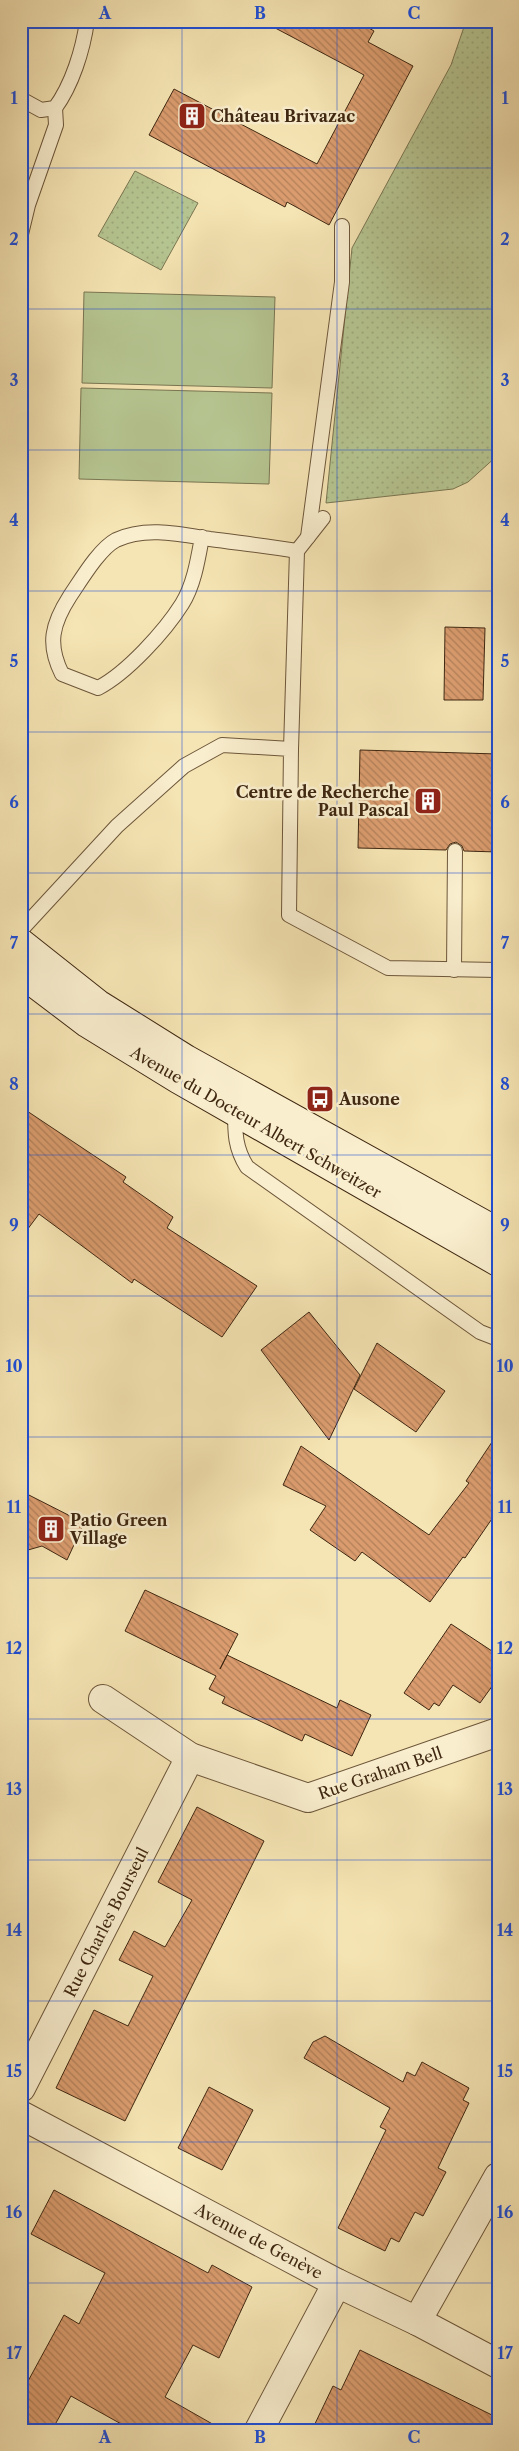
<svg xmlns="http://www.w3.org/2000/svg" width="519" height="2451" viewBox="0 0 519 2451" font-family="'Libre Caslon Text',serif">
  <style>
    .green { fill: #b6c692; stroke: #7a7652 }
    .park { fill: url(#park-dots); stroke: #7a7652 }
    .building { fill: url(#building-back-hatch); stroke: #3f2711 }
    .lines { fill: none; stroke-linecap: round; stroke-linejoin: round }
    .lane-casing { stroke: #6d563a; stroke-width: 16 }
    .street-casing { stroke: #6d563a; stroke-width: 30 }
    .secondary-casing { stroke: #3f2711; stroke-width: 30 }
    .lane { stroke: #f9eece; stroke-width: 14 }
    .street { stroke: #f9eece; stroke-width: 28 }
    .secondary { stroke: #f9eece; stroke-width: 28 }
    .grid { fill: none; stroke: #1d4ed8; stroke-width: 1; stroke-opacity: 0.55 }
    .labels { text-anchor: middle; stroke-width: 5; stroke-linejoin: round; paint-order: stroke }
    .poi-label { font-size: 16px; font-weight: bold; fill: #3f2711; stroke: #f9eece; text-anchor: start }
    .street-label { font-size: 16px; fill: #3f2711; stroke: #f9eece }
    .neatline { fill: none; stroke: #1d4ed8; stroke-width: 2 }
    .grid-label { font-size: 16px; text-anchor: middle; font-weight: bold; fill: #1d4ed8 }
  </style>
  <defs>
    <pattern id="park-dots" width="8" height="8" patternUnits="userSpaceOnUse" patternTransform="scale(1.25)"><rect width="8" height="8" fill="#b6c692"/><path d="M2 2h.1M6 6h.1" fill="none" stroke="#9eaa7d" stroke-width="1.8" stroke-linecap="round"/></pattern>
    <pattern id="building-back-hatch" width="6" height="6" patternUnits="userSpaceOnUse" patternTransform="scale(1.25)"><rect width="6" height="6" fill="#da9c6e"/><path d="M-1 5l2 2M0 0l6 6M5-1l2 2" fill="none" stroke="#b27f59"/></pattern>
  </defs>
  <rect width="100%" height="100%" fill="#f6e5b4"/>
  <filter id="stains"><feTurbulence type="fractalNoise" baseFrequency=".004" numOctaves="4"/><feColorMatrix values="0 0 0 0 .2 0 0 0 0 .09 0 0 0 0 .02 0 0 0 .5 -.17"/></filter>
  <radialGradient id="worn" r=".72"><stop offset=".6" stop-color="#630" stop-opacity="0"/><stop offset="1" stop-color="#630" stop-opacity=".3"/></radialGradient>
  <g class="green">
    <polygon points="84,292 275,297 272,388 82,383"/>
    <polygon points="81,388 272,393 269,484 79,479"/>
  </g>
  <g class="park">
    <polygon points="466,21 498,21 498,455 468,482 453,489 326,503 352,248 451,65"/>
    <polygon points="135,171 198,203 161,270 98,236"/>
  </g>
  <g class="building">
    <polygon points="262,21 357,21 374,31 368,42 413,66 329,225 287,202 285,207 149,135 174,89 317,164 364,75"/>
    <polygon points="445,627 485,628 483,700 444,700"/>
    <polygon points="360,750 498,754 498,852 464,851 462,846 456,842 450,844 446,850 358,848"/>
    <polygon points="21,1107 126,1177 123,1182 173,1217 167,1228 257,1286 222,1337 134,1279 132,1283 39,1214 21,1238"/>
    <polygon points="309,1312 360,1375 329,1440 261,1350"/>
    <polygon points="377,1343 445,1391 416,1432 354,1389"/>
    <polygon points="498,1433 498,1510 465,1558 463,1557 430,1602 362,1552 355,1561 310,1530 326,1506 283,1485 301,1446 429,1535 469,1483 466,1481"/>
    <polygon points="21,1491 84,1523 67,1560 42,1546 21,1552"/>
    <polygon points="145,1590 238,1634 220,1669 227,1655 337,1708 340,1700 371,1715 352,1756 305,1734 302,1741 222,1703 225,1697 209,1689 216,1676 125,1631"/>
    <polygon points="451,1624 498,1655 498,1678 480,1703 453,1685 439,1706 434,1703 429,1710 404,1693"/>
    <polygon points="197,1807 264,1841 125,2121 56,2088 94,2010 128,2026 153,1976 119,1960 134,1931 165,1947 192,1900 158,1882"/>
    <polygon points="325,2036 403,2082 407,2072 415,2076 422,2062 469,2088 463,2100 469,2103 438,2168 446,2172 423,2216 415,2212 399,2242 391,2238 385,2251 338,2228 386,2130 380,2127 390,2108 304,2058 313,2042"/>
    <polygon points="209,2087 253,2110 222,2170 178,2148"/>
    <polygon points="54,2190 208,2273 212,2265 252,2287 219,2358 193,2345 165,2397 223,2430 132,2430 71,2396 52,2430 21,2430 21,2394 64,2315 79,2324 105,2273 31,2234"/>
    <polygon points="360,2350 498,2418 498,2430 312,2430 333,2386 341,2390"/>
  </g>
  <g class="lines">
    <defs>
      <g id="lane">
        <path d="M21 99 41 110 55 108C72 85 83 50 87 21"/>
        <polyline points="21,234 28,205 56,125 55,108"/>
        <path d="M202 537C198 559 194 585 182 604 165 631 127 673 98 688L62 674C47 644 52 624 70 596 81 580 99 549 116 540 145 526 180 534 210 539 239 543 268 546 297 551"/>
        <polyline points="308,537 342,282 342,226"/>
        <polyline points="291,749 297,551 323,518"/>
        <polyline points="21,930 117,826 184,766 222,745 291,749 289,915 388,968 498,970"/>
        <polyline points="454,970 455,851"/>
        <path d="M235 1111C235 1133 235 1148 247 1167L480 1332 498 1339"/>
      </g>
      <g id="street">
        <polyline points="103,1699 190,1757 308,1798 498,1732"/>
        <polyline points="21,2088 190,1757"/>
        <polyline points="21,2115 337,2283 417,2321 498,2364"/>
        <polyline points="417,2321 498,2177"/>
        <polyline points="259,2430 337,2283"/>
      </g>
      <g id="secondary">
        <polyline points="21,943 98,1004 186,1059 498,1232"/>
        <polyline points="21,973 87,1023 178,1079 498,1262"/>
      </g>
    </defs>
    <use href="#lane" class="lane-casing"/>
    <use href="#street" class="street-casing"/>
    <use href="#secondary" class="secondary-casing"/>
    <use href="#lane" class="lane"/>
    <use href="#street" class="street"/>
    <use href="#secondary" class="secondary"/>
  </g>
  <path class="grid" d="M182 21V2430M337 21V2430M21 168H498M21 309H498M21 450H498M21 591H498M21 732H498M21 873H498M21 1014H498M21 1155H498M21 1296H498M21 1437H498M21 1578H498M21 1719H498M21 1860H498M21 2001H498M21 2142H498M21 2283H498"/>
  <defs>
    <symbol id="building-square" viewBox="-11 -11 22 22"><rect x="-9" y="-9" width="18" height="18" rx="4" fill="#8f2418" stroke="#f9eece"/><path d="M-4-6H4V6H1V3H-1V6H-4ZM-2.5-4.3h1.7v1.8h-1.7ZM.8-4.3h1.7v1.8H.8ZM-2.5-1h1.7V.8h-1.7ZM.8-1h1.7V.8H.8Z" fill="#fff"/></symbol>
    <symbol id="bus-square" viewBox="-11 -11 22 22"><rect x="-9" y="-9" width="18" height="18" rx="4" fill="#8f2418" stroke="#f9eece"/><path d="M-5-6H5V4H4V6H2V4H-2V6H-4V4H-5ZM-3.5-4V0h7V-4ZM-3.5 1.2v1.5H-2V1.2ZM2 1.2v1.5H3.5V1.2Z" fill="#fff"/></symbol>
  </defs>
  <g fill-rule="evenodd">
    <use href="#building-square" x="176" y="100" width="32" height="32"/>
    <use href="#building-square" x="412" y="785" width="32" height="32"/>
    <use href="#bus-square" x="304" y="1083" width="32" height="32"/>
    <use href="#building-square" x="35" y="1513" width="32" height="32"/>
  </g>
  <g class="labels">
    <g class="poi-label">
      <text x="211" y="122">Château Brivazac</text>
      <text x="409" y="798" text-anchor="end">Centre de Recherche<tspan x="409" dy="18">Paul Pascal</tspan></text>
      <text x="339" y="1105">Ausone</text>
      <text x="70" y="1526">Patio Green<tspan x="70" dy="18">Village</tspan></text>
    </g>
    <g class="street-label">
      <text transform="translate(256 1122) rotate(30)" y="6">Avenue du Docteur Albert Schweitzer</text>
      <text transform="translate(380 1773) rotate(-19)" y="6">Rue Graham Bell</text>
      <text transform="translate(106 1922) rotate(-63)" y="6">Rue Charles Bourseul</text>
      <text transform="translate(259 2241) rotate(28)" y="6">Avenue de Genève</text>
    </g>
  </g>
  <rect width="519" height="2451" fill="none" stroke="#f6e5b4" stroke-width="55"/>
  <rect x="28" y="28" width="464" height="2396" class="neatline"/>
  <g class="grid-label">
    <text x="105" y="19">A</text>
    <text x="260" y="19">B</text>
    <text x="414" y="19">C</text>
    <text x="14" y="104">1</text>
    <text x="505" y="104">1</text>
    <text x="14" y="245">2</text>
    <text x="505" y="245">2</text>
    <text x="14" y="386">3</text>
    <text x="505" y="386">3</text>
    <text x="14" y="526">4</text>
    <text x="505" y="526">4</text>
    <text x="14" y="667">5</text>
    <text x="505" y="667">5</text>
    <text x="14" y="808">6</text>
    <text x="505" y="808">6</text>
    <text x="14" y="949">7</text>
    <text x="505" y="949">7</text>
    <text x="14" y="1090">8</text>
    <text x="505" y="1090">8</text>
    <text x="14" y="1231">9</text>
    <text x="505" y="1231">9</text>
    <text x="14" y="1372">10</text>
    <text x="505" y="1372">10</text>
    <text x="14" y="1513">11</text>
    <text x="505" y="1513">11</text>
    <text x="14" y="1654">12</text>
    <text x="505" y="1654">12</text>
    <text x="14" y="1795">13</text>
    <text x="505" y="1795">13</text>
    <text x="14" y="1936">14</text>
    <text x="505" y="1936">14</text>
    <text x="14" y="2077">15</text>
    <text x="505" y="2077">15</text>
    <text x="14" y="2218">16</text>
    <text x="505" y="2218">16</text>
    <text x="14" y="2359">17</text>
    <text x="505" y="2359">17</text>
    <text x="105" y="2443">A</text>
    <text x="260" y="2443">B</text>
    <text x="414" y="2443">C</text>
  </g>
  <rect width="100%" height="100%" filter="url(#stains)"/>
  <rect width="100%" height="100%" fill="url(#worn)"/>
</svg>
